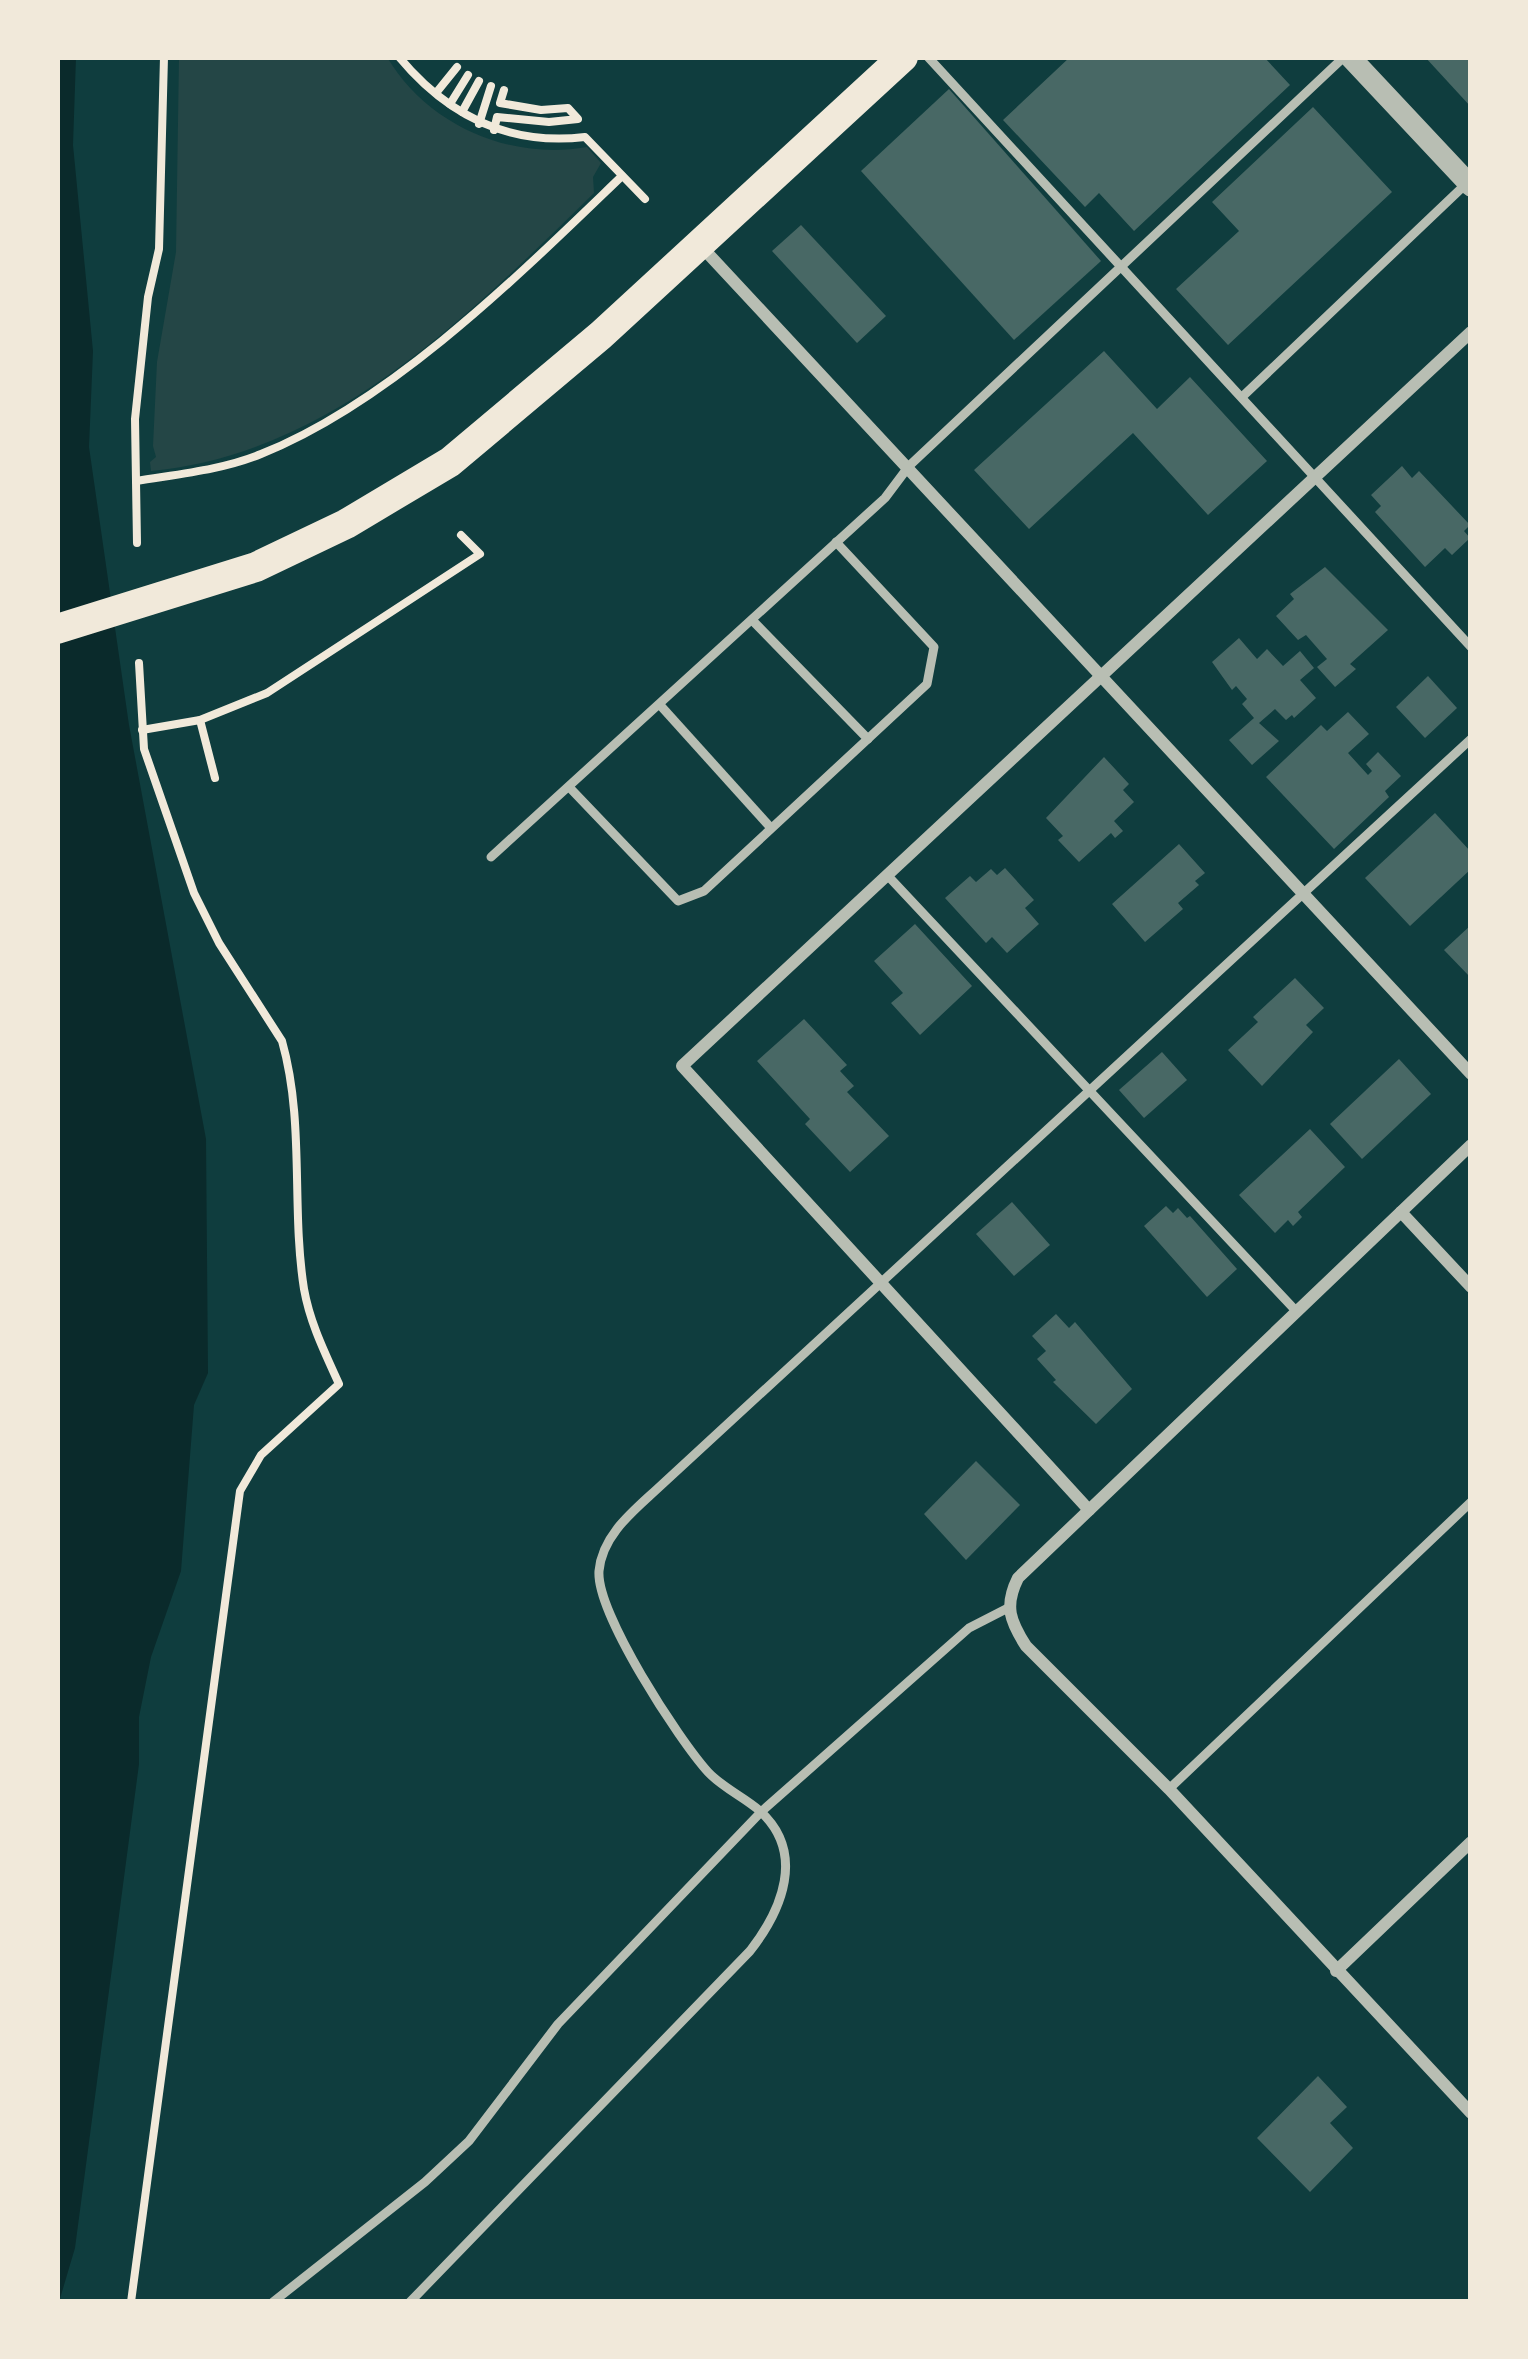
<svg xmlns="http://www.w3.org/2000/svg" width="1528" height="2359" viewBox="0 0 1528 2359" font-family="'IBM Plex Sans',sans-serif">
  <style>
    .green { fill: #244646 }
    .water { fill: #0a2a2b }
    .building { fill: #486865 }
    .lines { fill: none; stroke-linecap: round; stroke-linejoin: round }
    .path { stroke: #f1e9da; stroke-width: 8 }
    .service { stroke: #b8beb3; stroke-width: 9 }
    .minor { stroke: #b8beb3; stroke-width: 12 }
    .tertiary { stroke: #b8beb3; stroke-width: 21 }
    .primary { stroke: #f1e9da; stroke-width: 30 }
  </style>
  <rect width="100%" height="100%" fill="#0f3d3e"/>
  <path class="green" d="M179 57H387C427 125 510 161 587 147L601 163 593 177 594 193C469 315 334 453 151 471L150 462 156 457 153 446 157 362 176 252Z"/>
  <polygon class="water" points="57,57 76,57 73,145 93,351 89,447 129,725 206,1139 208,1373 194,1405 181,1571 151,1657 139,1717 139,1764 75,2248 59,2302"/>
  <g class="building">
    <polygon points="1070,57 1264,57 1290,85 1134,231 1099,193 1085,207 1003,120"/>
    <polygon points="1425,57 1471,57 1471,107"/>
    <polygon points="949,89 1101,261 1014,340 861,171"/>
    <polygon points="1313,107 1392,192 1228,345 1176,289 1239,231 1212,202"/>
    <polygon points="801,225 886,316 857,343 772,251"/>
    <polygon points="1104,351 1157,409 1190,377 1267,461 1208,515 1133,433 1029,529 974,470"/>
    <polygon points="1402,466 1412,478 1419,471 1470,525 1464,531 1470,538 1452,555 1445,548 1425,567 1375,512 1381,506 1371,495"/>
    <polygon points="1325,567 1388,630 1350,664 1356,669 1335,687 1317,667 1327,659 1306,635 1298,640 1276,616 1294,599 1290,594"/>
    <polygon points="1239,638 1257,659 1267,649 1283,666 1300,651 1314,668 1300,680 1316,698 1294,718 1292,715 1286,720 1275,709 1259,723 1279,741 1252,765 1229,740 1254,718 1242,704 1247,699 1236,686 1232,690 1212,662"/>
    <polygon points="1428,676 1457,708 1425,738 1396,707"/>
    <polygon points="1348,712 1369,734 1348,753 1368,775 1372,771 1366,764 1378,752 1401,776 1385,791 1389,797 1334,849 1266,777 1321,725 1327,731"/>
    <polygon points="1104,757 1129,784 1123,790 1134,802 1114,821 1123,831 1115,838 1111,833 1079,862 1058,840 1063,836 1046,818"/>
    <polygon points="1435,813 1471,852 1471,869 1410,926 1365,878"/>
    <polygon points="1179,844 1205,873 1195,881 1199,885 1178,903 1183,909 1145,942 1112,904"/>
    <polygon points="1005,868 1034,900 1025,908 1039,924 1007,953 992,937 986,943 945,898 970,876 976,882 991,869 997,875"/>
    <polygon points="915,924 972,986 920,1035 891,1003 903,993 874,961"/>
    <polygon points="1471,925 1471,978 1444,950"/>
    <polygon points="1295,978 1324,1008 1306,1025 1313,1032 1262,1086 1228,1050 1258,1022 1253,1017"/>
    <polygon points="804,1019 847,1065 840,1071 854,1086 847,1092 889,1136 850,1172 805,1124 810,1119 757,1061"/>
    <polygon points="1162,1052 1187,1080 1144,1118 1119,1090"/>
    <polygon points="1399,1059 1431,1094 1362,1159 1330,1124"/>
    <polygon points="1310,1129 1345,1167 1298,1212 1302,1217 1293,1226 1288,1220 1275,1233 1239,1195"/>
    <polygon points="1012,1202 1050,1245 1014,1276 976,1234"/>
    <polygon points="1166,1206 1173,1213 1178,1208 1187,1218 1190,1216 1237,1269 1207,1297 1144,1226"/>
    <polygon points="1056,1314 1069,1328 1075,1322 1132,1389 1096,1424 1053,1382 1056,1380 1037,1359 1046,1351 1032,1336"/>
    <polygon points="976,1461 1020,1505 966,1560 924,1514"/>
    <polygon points="1318,2076 1347,2107 1330,2123 1353,2148 1310,2192 1257,2138"/>
  </g>
  <g class="lines">
    <g class="path">
      <path d="M399 57C448 116 509 146 585 137L645 199"/>
      <polyline points="436,93 457,67"/>
      <polyline points="450,104 468,75"/>
      <polyline points="462,112 479,81"/>
      <polyline points="479,124 491,86"/>
      <polyline points="494,130 497,117 549,122 578,119 568,108 541,110 500,103 504,90"/>
      <path d="M136 481C178 474 222 470 261 454 392 402 522 272 622 176"/>
      <polyline points="137,543 135,419 148,297 159,249 164,57"/>
      <polyline points="200,720 215,778"/>
      <polyline points="142,730 200,720 267,693 480,554 461,535"/>
      <path d="M131 2302 240 1491 261 1455 339 1384C325 1353 310 1323 304 1289 291 1207 305 1122 282 1041L219 943 194 893 144 749 139 663"/>
    </g>
    <g class="service">
      <polyline points="928,57 1471,647"/>
      <polyline points="1242,397 1468,182"/>
      <polyline points="752,620 868,739"/>
      <polyline points="660,705 771,828"/>
      <polyline points="570,788 678,901 704,891 927,684 934,647 836,542"/>
      <polyline points="491,857 885,498 909,466 1344,57"/>
      <polyline points="889,877 1297,1312"/>
      <polyline points="1169,1789 1471,1502"/>
      <polyline points="273,2302 425,2182 469,2141 558,2024 761,1812 969,1628 1008,1608"/>
      <path d="M410 2302 750 1951C782 1910 806 1853 760 1811 744 1797 723 1788 708 1772 679 1740 596 1613 599 1571 602 1536 632 1512 656 1490L1471 739"/>
    </g>
    <g class="minor">
      <polyline points="700,245 1471,1074"/>
      <path d="M1471 1145 1018 1578C1004 1606 1010 1621 1026 1646L1169 1789 1471 2113"/>
      <polyline points="1401,1212 1471,1287"/>
      <polyline points="1089,1510 682,1066 1471,332"/>
      <polyline points="1336,1971 1471,1842"/>
    </g>
    <polyline class="tertiary" points="1350,57 1471,186"/>
    <polyline class="primary" points="57,629 256,567 346,524 450,462 601,335 903,57"/>
  </g>
  <rect width="1528" height="2359" fill="none" stroke="#f1e9da" stroke-width="120"/>
</svg>
